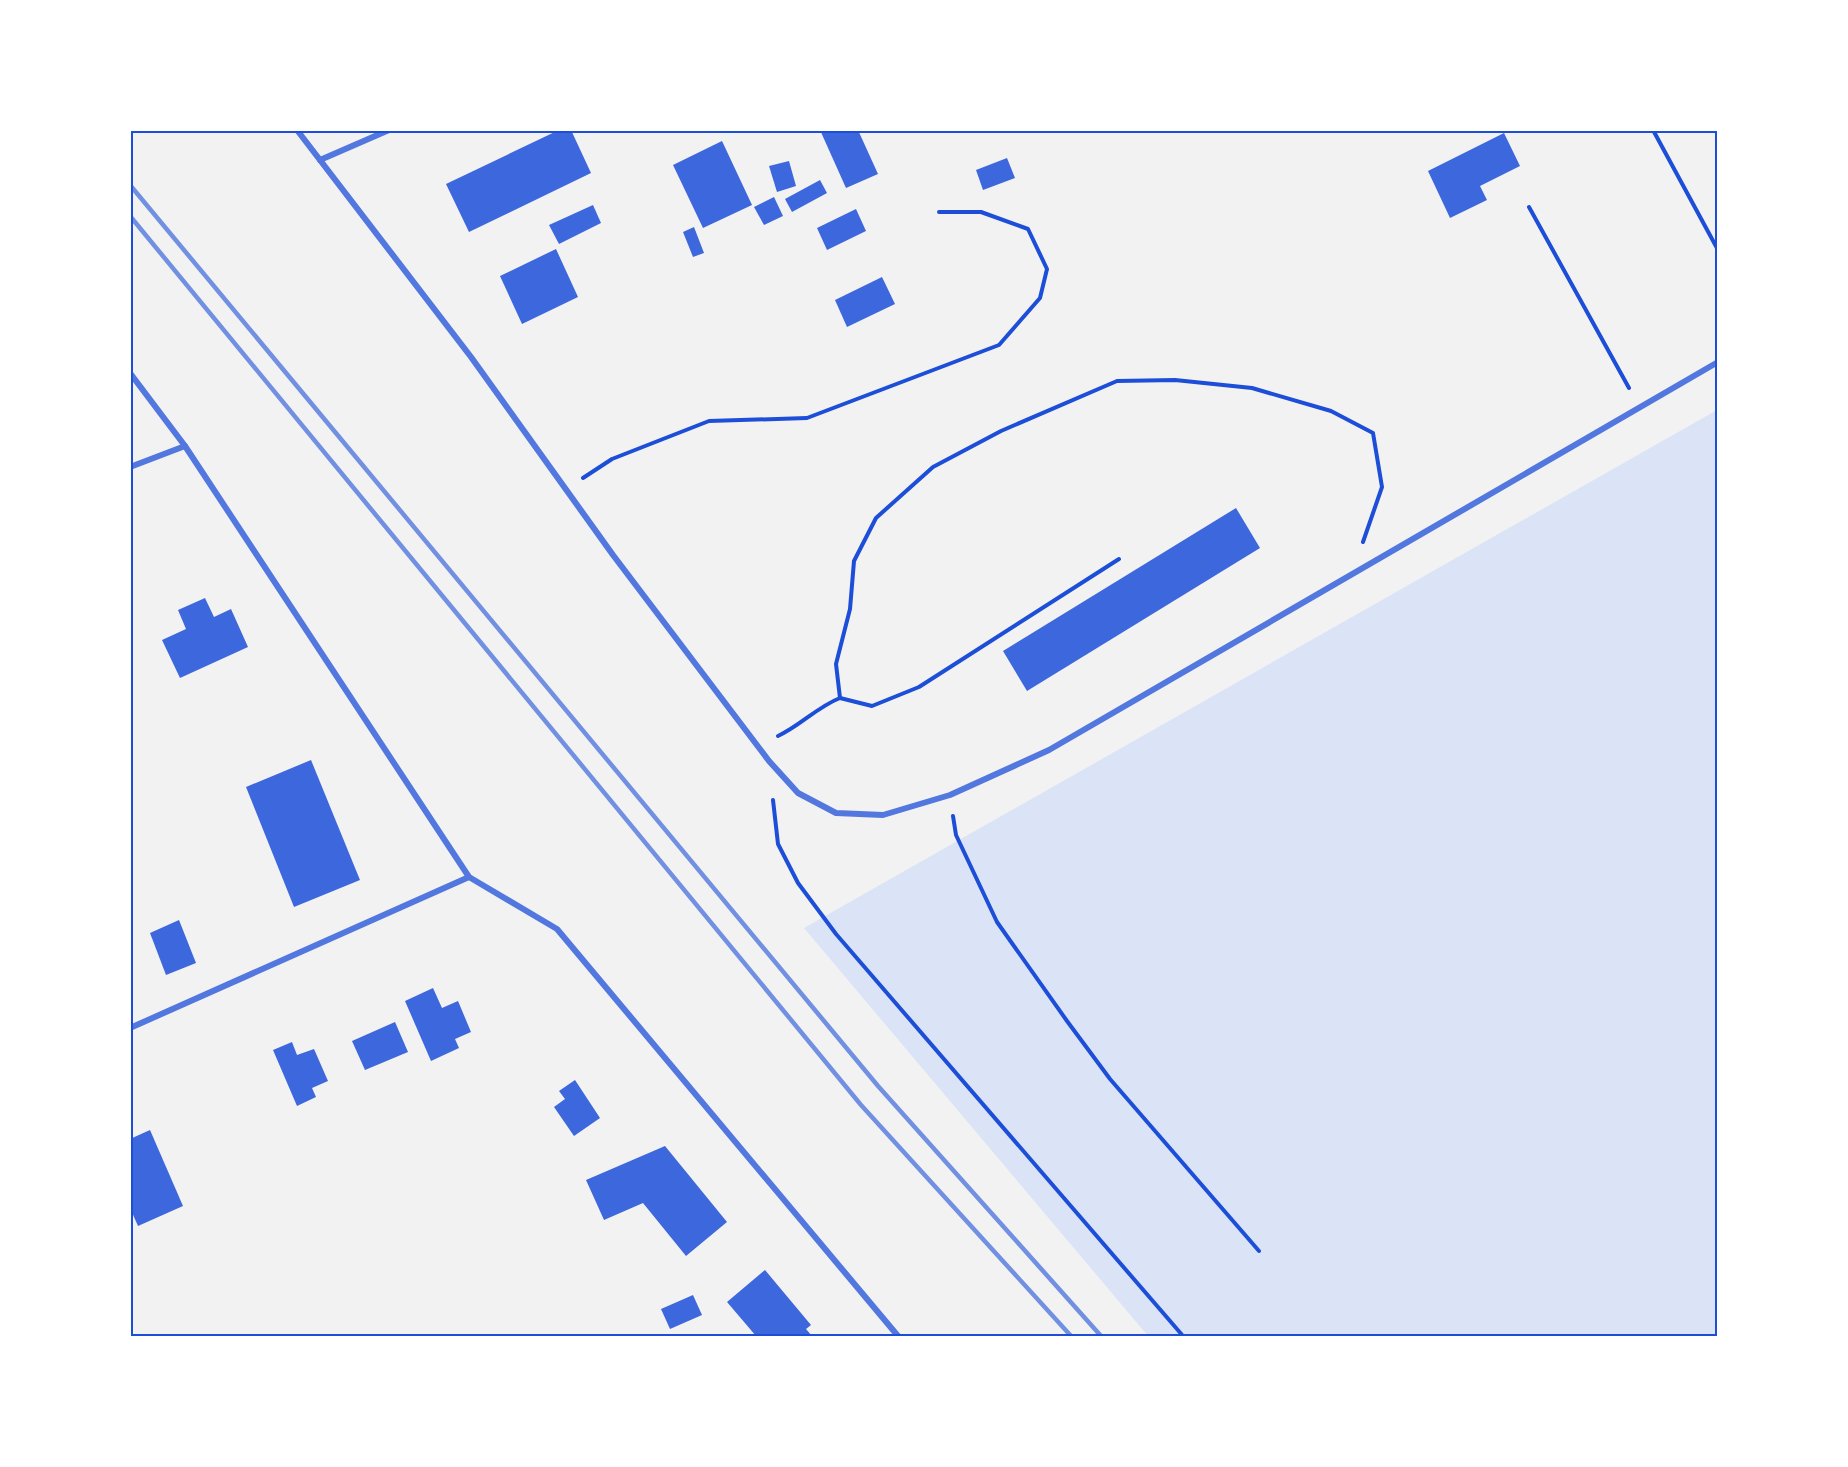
<svg xmlns="http://www.w3.org/2000/svg" width="1848" height="1467" viewBox="0 0 1848 1467" font-family="'Asap Condensed',sans-serif">
  <style>
    .green { fill: #dbe4f7 }
    .building { fill: #3d67dc }
    .lines { fill: none; stroke-linecap: round; stroke-linejoin: round }
    .path { stroke: #1d4ed8; stroke-width: 4 }
    .minor { stroke: #5277de; stroke-width: 6 }
    .rail { stroke: #7290e2; stroke-width: 4.5 }
    .neatline { fill: none; stroke: #1d4ed8; stroke-width: 2 }
  </style>
  <rect width="100%" height="100%" fill="#f2f2f2"/>
  <polygon class="green" points="1717,410 1717,1336 1148,1336 804,928"/>
  <g class="building">
    <polygon points="559,130 571,130 591,173 469,232 446,184"/>
    <polygon points="820,130 858,130 878,174 846,188"/>
    <polygon points="1504,133 1520,166 1480,186 1487,200 1450,218 1428,171"/>
    <polygon points="722,141 752,205 703,228 673,165"/>
    <polygon points="1007,158 1015,178 983,190 976,170"/>
    <polygon points="789,161 796,186 777,192 769,166"/>
    <polygon points="820,180 827,193 792,212 785,199"/>
    <polygon points="774,197 783,216 764,225 754,207"/>
    <polygon points="593,205 601,223 559,244 549,225"/>
    <polygon points="856,209 866,231 827,250 817,228"/>
    <polygon points="694,227 704,253 693,257 683,232"/>
    <polygon points="556,249 578,297 522,324 500,276"/>
    <polygon points="882,277 895,304 847,327 835,300"/>
    <polygon points="1236,508 1260,548 1027,691 1003,651"/>
    <polygon points="205,598 214,617 231,609 248,647 180,678 162,640 186,629 178,610"/>
    <polygon points="311,760 360,880 294,907 246,787"/>
    <polygon points="179,920 196,963 166,975 150,933"/>
    <polygon points="433,988 442,1008 458,1001 471,1032 455,1039 459,1048 431,1061 405,1001"/>
    <polygon points="395,1022 408,1052 365,1070 352,1041"/>
    <polygon points="292,1042 297,1055 314,1049 328,1081 312,1088 316,1097 297,1106 273,1050"/>
    <polygon points="575,1080 600,1118 574,1136 554,1107 565,1099 559,1091"/>
    <polygon points="150,1130 183,1206 138,1226 130,1208 130,1139"/>
    <polygon points="665,1146 727,1222 686,1256 643,1203 604,1220 586,1180"/>
    <polygon points="765,1270 811,1325 806,1329 812,1336 756,1336 727,1302"/>
    <polygon points="693,1295 702,1315 670,1329 661,1309"/>
  </g>
  <g class="lines">
    <g class="path">
      <polyline points="1653,130 1718,250"/>
      <polyline points="1529,207 1629,388"/>
      <polyline points="583,478 612,459 709,421 807,418 999,345 1040,298 1047,269 1028,229 981,212 939,212"/>
      <polyline points="840,698 872,706 919,687 1119,559"/>
      <path d="M778 736C800 726 817 707 840 698L836 664 850 609 854 561 876 518 933 467 1001 431 1117 381 1175 380 1252 388 1331 411 1373 433 1382 487 1363 542"/>
      <polyline points="773,800 778,844 798,883 836,934 1183,1336"/>
      <polyline points="953,816 956,835 997,922 1067,1021 1110,1079 1259,1251"/>
    </g>
    <g class="minor">
      <polyline points="297,130 471,357 613,555 769,761 798,793 836,813 883,815 950,795 1049,750 1718,362"/>
      <polyline points="320,160 389,130"/>
      <polyline points="130,373 185,446 469,877 557,929 898,1336"/>
      <polyline points="130,467 185,446"/>
      <polyline points="130,1028 469,877"/>
    </g>
    <g class="rail">
      <polyline points="130,185 878,1086 1101,1336"/>
      <polyline points="130,216 861,1105 1071,1336"/>
    </g>
  </g>
  <rect width="1848" height="1467" fill="none" stroke="#ffffff" stroke-width="264"/>
  <rect x="132" y="132" width="1584" height="1203" class="neatline"/>
</svg>
